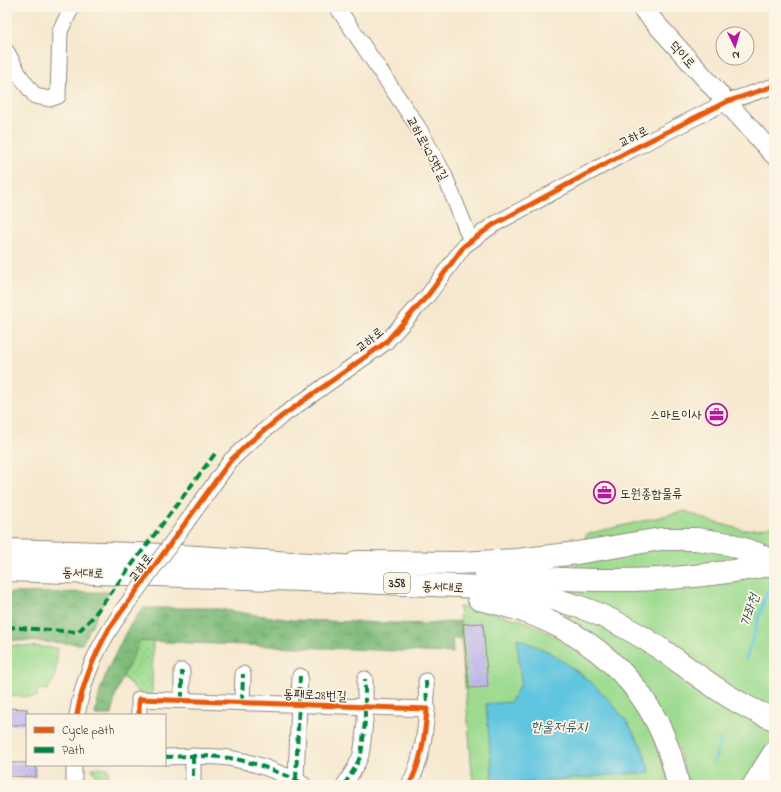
<svg xmlns="http://www.w3.org/2000/svg" width="781" height="792" viewBox="0 0 781 792" font-family="'Indie Flower','Poor Story',sans-serif">
  <style>
    .grass { fill: #9edb90; stroke: #64835e }
    .forest { fill: url(#forest-crowns); stroke: #547352 }
    .park { fill: url(#park-dots); stroke: #64835e }
    .water { fill: #61c6df; stroke: #467885 }
    .lines { fill: none; stroke-linecap: round; stroke-linejoin: round }
    .stream { stroke: #61c6df; stroke-width: 3 }
    .building { fill: url(#building-hatch) }
    .minor-casing { stroke: #908a7d; stroke-width: 17 }
    .major-casing { stroke: #908a7d; stroke-width: 21 }
    .highway-casing { stroke: #908a7d; stroke-width: 24 }
    .minor { stroke: #fff; stroke-width: 15 }
    .major { stroke: #fff; stroke-width: 19 }
    .highway { stroke: #fff; stroke-width: 22 }
    .minor-bridge-casing { stroke: #908a7d; stroke-width: 17; stroke-linecap: butt }
    .minor-bridge { stroke: #fff; stroke-width: 15 }
    .quiet { stroke: #00873e; stroke-width: 4; stroke-dasharray: 8 4; stroke-linecap: butt }
    .cycleway-casing { stroke: #fcf5e5; stroke-width: 8 }
    .cycleway { stroke: #e8590c; stroke-width: 5 }
    .labels { text-anchor: middle; stroke-width: 3.5; stroke-linejoin: round; paint-order: stroke }
    .shield { fill: #fcf5e5; stroke: #6a6863; stroke-width: 1 }
    .shield-label { font-size: 12px; font-weight: bold; fill: #2b2b2b }
    .street-label { font-size: 13px; fill: #2b2b2b; stroke: #fcf5e5 }
    .poi-label { font-size: 13px; fill: #2b2b2b; stroke: #fcf5e5; text-anchor: end }
    .water-label { font-size: 14px; font-style: italic; fill: #3b5a61; stroke: #fcf5e5 }
  </style>
  <defs>
    <pattern id="forest-crowns" width="20" height="18" patternUnits="userSpaceOnUse"><rect width="20" height="18" fill="#7ebb7a"/><path d="M2 6a3 3 0 1 1 6 0M12 15a3 3 0 1 1 6 0" fill="none" stroke="#679864"/></pattern>
    <pattern id="park-dots" width="8" height="8" patternUnits="userSpaceOnUse"><rect width="8" height="8" fill="#9edb90"/><path d="M2 2h.1M6 6h.1" fill="none" stroke="#88bc7c" stroke-width="1.8" stroke-linecap="round"/></pattern>
    <pattern id="building-hatch" width="6" height="6" patternUnits="userSpaceOnUse"><rect width="6" height="6" fill="#c1b9ef"/><path d="M-1 1l2-2M0 6l6-6M5 7l2-2" fill="none" stroke="#a69fcd"/></pattern>
  </defs>
  <rect width="100%" height="100%" fill="#fcf5e5"/>
  <filter id="ink" filterUnits="userSpaceOnUse"><feTurbulence type="fractalNoise" baseFrequency=".025" numOctaves="2"/><feDisplacementMap in="SourceGraphic" scale="8" xChannelSelector="R" yChannelSelector="G"/><feConvolveMatrix kernelMatrix="1 2 1 2 8 2 1 2 1" color-interpolation-filters="sRGB"/></filter>
  <filter id="wash" filterUnits="userSpaceOnUse"><feTurbulence type="fractalNoise" baseFrequency=".012" numOctaves="4" result="noise"/><feDisplacementMap in="SourceGraphic" scale="16" xChannelSelector="R" yChannelSelector="G"/><feGaussianBlur stdDeviation="0.9" result="paint"/><feColorMatrix in="noise" values="0 0 0 0 0 0 0 0 0 0 0 0 0 0 0 0 0 1.4 0 .05"/><feComposite in="paint" operator="in"/></filter>
  <g filter="url(#wash)">
    <rect width="100%" height="100%" fill="#f6e8cf"/>
    <g class="grass">
      <polygon points="685,511 713,522 744,530 764,528 774,525 774,785 688,785 678,747 557,615 587,534"/>
      <polygon points="459,607 493,613 524,621 576,646 619,683 650,726 671,785 473,785"/>
      <polygon points="7,645 58,648 55,678 47,690 37,689 37,697 7,696"/>
      <polygon points="92,768 108,768 108,785 101,785"/>
    </g>
    <g class="forest">
      <polygon points="109,592 82,644 7,640 7,593"/>
      <polygon points="143,608 211,608 291,620 426,624 460,621 461,638 452,639 453,653 141,641 123,677 115,696 112,715 95,715 100,691 107,671 128,628"/>
    </g>
    <polygon class="park" points="140,641 153,642 152,695 140,694 123,677"/>
    <polygon class="water" points="517,638 549,652 571,667 592,683 610,701 627,722 641,745 650,772 493,785 486,704 510,702 521,684"/>
    <g class="lines">
      <g class="stream">
        <polyline points="746,659 773,573"/>
        <polyline points="714,764 721,739"/>
      </g>
    </g>
    <g id="blocks">
      <g class="building">
        <polygon points="483,623 488,687 469,688 463,624"/>
        <polygon points="7,708 27,709 27,725 7,725"/>
        <polygon points="7,763 27,763 27,765 36,765 36,777 7,776"/>
      </g>
    </g>
  </g>
  <g filter="url(#ink)">
    <use href="#blocks" fill-opacity="0" stroke="#908a7d" stroke-width="1"/>
    <g class="lines">
      <defs>
        <g id="minor">
          <polyline points="337,7 418,127 444,174 471,241"/>
          <polyline points="7,52 20,76 35,96 50,99 58,96 60,31 72,7"/>
          <polyline points="186,523 231,460 250,442 282,416 385,343 429,294 464,246 493,225 631,150 726,102 774,86"/>
          <polyline points="426,681 427,709"/>
          <polyline points="182,700 182,671"/>
          <polyline points="242,702 243,674"/>
          <path d="M77 715C84 674 99 644 122 611"/>
          <path d="M139 715V699L427 709C425 735 422 761 409 785"/>
          <polyline points="193,756 193,785"/>
          <path d="M165 757C186 756 208 755 229 758 247 761 263 766 279 773 288 776 296 779 304 785"/>
          <polyline points="296,779 300,676"/>
          <polyline points="74,785 74,765"/>
          <polyline points="344,785 355,768 361,755 363,741 365,721 365,679"/>
        </g>
        <g id="major">
          <polyline points="641,7 774,155"/>
          <polyline points="752,785 774,750"/>
          <polyline points="770,785 774,778"/>
        </g>
        <g id="highway">
          <polyline points="7,550 164,555 372,568"/>
          <polyline points="357,562 459,563 517,560 577,553 661,539 696,539 729,544 758,554 774,563"/>
          <path d="M7 570C116 574 224 577 333 581 366 582 400 584 433 585 452 586 471 586 489 588 520 591 551 597 580 607 611 618 641 635 668 654 702 678 734 704 774 719"/>
          <path d="M486 574C525 576 563 580 602 580 659 581 718 575 774 564"/>
          <path d="M479 599C581 620 658 680 678 785"/>
        </g>
      </defs>
      <use href="#minor" class="minor-casing"/>
      <use href="#major" class="major-casing"/>
      <use href="#highway" class="highway-casing"/>
      <use href="#minor" class="minor"/>
      <use href="#major" class="major"/>
      <use href="#highway" class="highway"/>
      <defs>
        <polyline id="minor-bridge" points="122,611 186,523"/>
      </defs>
      <use href="#minor-bridge" class="minor-bridge-casing"/>
      <use href="#minor-bridge" class="minor-bridge"/>
      <g class="quiet">
        <polyline points="7,627 78,632 92,618 217,451"/>
        <polyline points="426,681 427,709"/>
        <polyline points="182,700 182,671"/>
        <polyline points="242,702 243,674"/>
        <polyline points="193,756 193,785"/>
        <path d="M165 757C186 756 208 755 229 758 247 761 263 766 279 773 288 776 296 779 304 785"/>
        <polyline points="296,779 300,676"/>
        <polyline points="344,785 355,768 361,755 363,741 365,721 365,679"/>
      </g>
      <defs>
        <g id="cycleway">
          <path d="M77 715C82 684 94 656 109 629L217 479 231 460 250 442 282 416 385 343 429 294 464 246 493 225 631 150 726 102 774 86"/>
          <path d="M139 715V699L427 709C425 735 422 761 409 785"/>
        </g>
      </defs>
      <use href="#cycleway" class="cycleway-casing"/>
      <use href="#cycleway" class="cycleway"/>
    </g>
  </g>
  <defs>
    <symbol id="office-ring" viewBox="-11 -11 22 22"><circle r="9.5" fill="#fcf5e5" stroke="#b5179e" stroke-width="1.5"/><path d="M-6-3h4V-5.5h4V-3h4V5H-6ZM-1-4.5V-3h2v-1.5ZM-6 0V1H6V0Z" fill="#b5179e"/></symbol>
  </defs>
  <g fill-rule="evenodd">
    <use href="#office-ring" x="704" y="402" width="25" height="25"/>
    <use href="#office-ring" x="592" y="480" width="25" height="25"/>
  </g>
  <g class="labels">
    <rect class="shield" x="384" y="573" width="26" height="20" rx="3"/>
    <g class="shield-label">
      <text x="397" y="587">358</text>
    </g>
    <g class="street-label">
      <text transform="translate(683 54) rotate(48)" y="5">덕이로</text>
      <text transform="translate(633 136) rotate(-27)" y="5">교하로</text>
      <text transform="translate(428 148) rotate(61)" y="5">교하로425번길</text>
      <text transform="translate(369 339) rotate(-39)" y="5">교하로</text>
      <text transform="translate(140 567) rotate(-54)" y="5">교하로</text>
      <text transform="translate(83 572) rotate(2)" y="5">동서대로</text>
      <text transform="translate(443 586) rotate(3)" y="5">동서대로</text>
      <text transform="translate(315 694) rotate(2)" y="5">동패로28번길</text>
    </g>
    <g class="poi-label">
      <text x="702" y="419">스마트이사</text>
      <text x="620" y="498" text-anchor="start">도원종합물류</text>
    </g>
    <g class="water-label">
      <text transform="translate(749 610) rotate(-73)" y="5">가좌천</text>
      <text x="559" y="731">한울저류지</text>
    </g>
  </g>
  <rect width="781" height="792" fill="none" stroke="#fcf5e5" stroke-width="24"/>
  <rect x="26" y="714" width="140" height="52" fill="#fcf5e5" stroke="#a8a49b"/>
  <rect x="34" y="727" width="20" height="6" fill="#e8590c" stroke="#a8a49b"/>
  <text x="62" y="734" font-size="12" fill="#2b2b2b">Cycle path</text>
  <rect x="34" y="747" width="20" height="6" fill="#00873e" stroke="#a8a49b"/>
  <text x="62" y="754" font-size="12" fill="#2b2b2b">Path</text>
  <g transform="translate(735 46) rotate(175)"><circle r="19" fill="#fcf5e5" stroke="#a8a49b"/>
  <path d="M0-3L7 15L0 10L-7 15Z" fill="#b5179e"/>
  <text y="-6" font-size="11" font-weight="bold" text-anchor="middle" fill="#2b2b2b">N</text>
  </g>
</svg>
